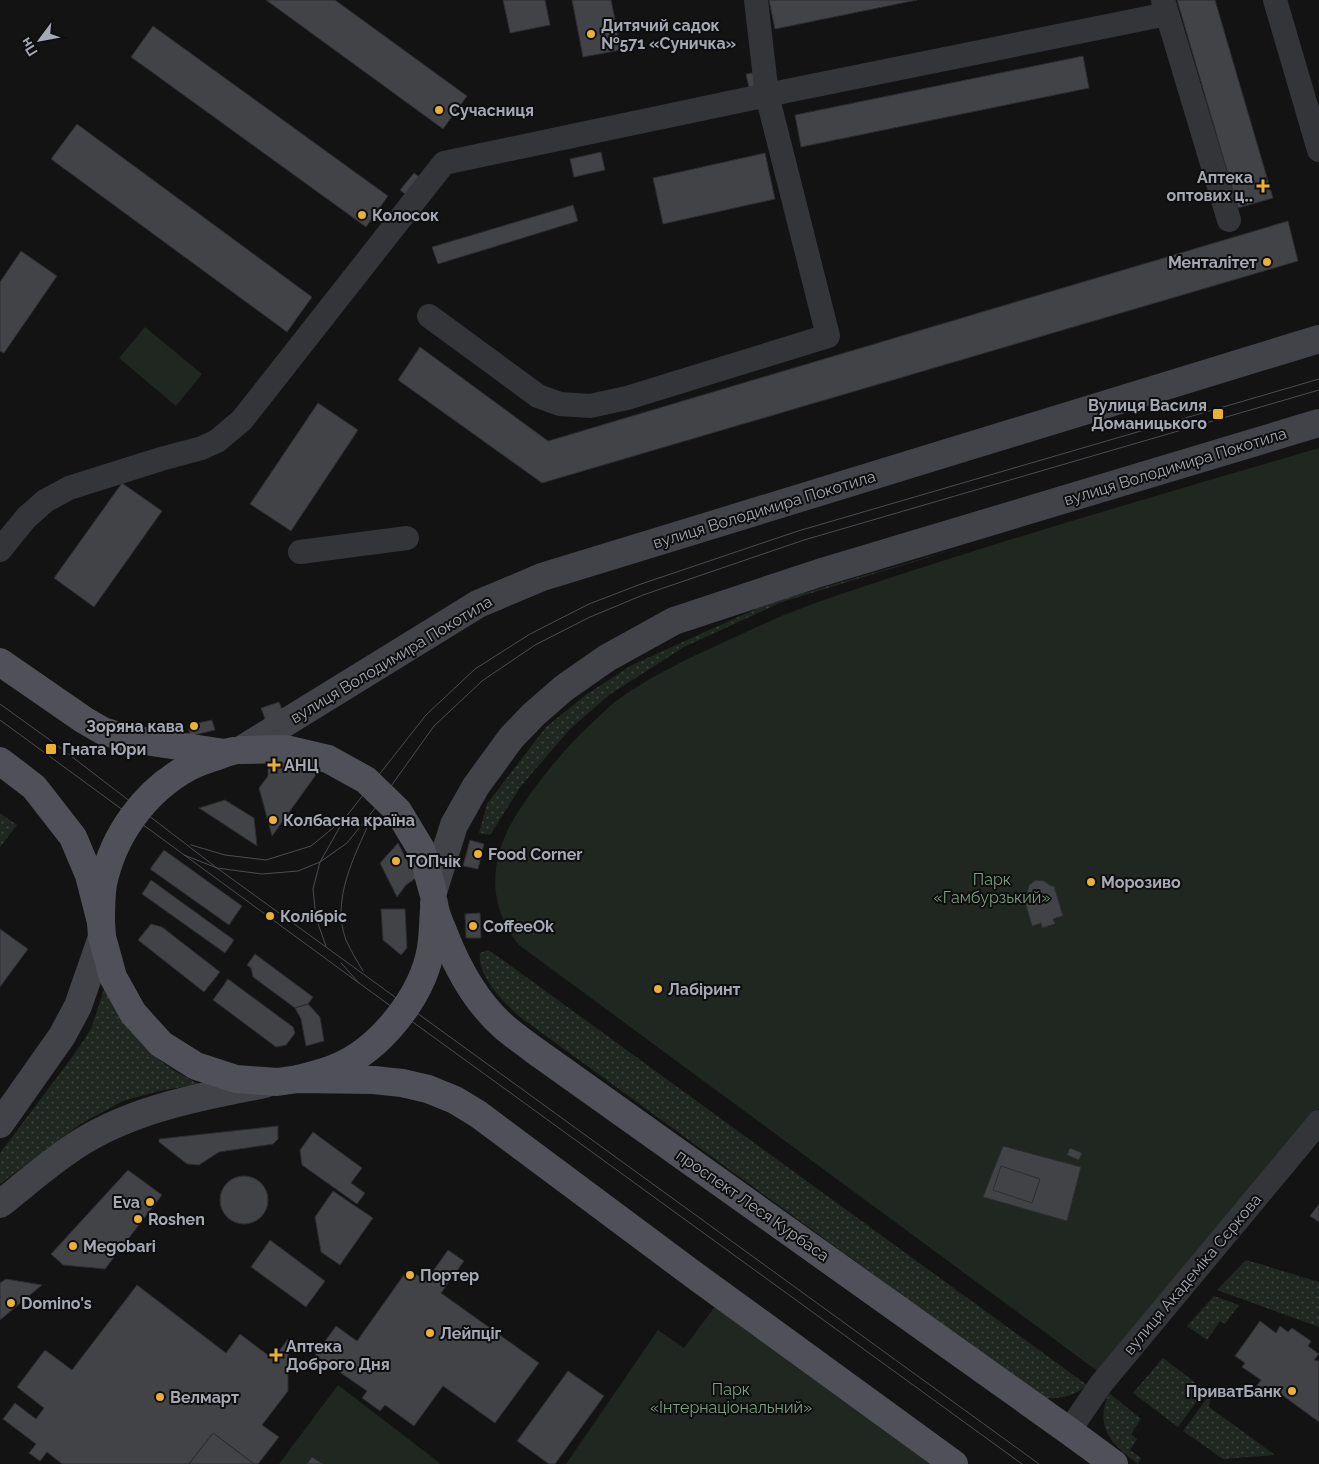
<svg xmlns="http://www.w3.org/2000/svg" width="1319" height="1464" viewBox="0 0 1319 1464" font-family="Raleway,sans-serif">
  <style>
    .grass { fill: url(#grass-dots) }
    .park { fill: #1f2720 }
    .building { fill: #424347; stroke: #2d2d30 }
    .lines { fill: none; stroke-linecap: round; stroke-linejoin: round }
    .street { stroke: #343539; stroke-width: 24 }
    .secondary { stroke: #424349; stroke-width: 28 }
    .primary { stroke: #505158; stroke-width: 28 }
    .tram { stroke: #4b4c52; stroke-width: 1 }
    .primary-bridge { stroke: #505158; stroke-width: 28 }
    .poi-dot { fill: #ebb134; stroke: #0e0e0f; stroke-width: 2 }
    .labels { text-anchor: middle; stroke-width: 4; stroke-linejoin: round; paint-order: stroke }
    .poi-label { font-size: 16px; font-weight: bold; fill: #a5a9b4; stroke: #0e0e0f; text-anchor: start }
    .street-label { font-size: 16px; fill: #a5a9b4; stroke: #0e0e0f }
    .park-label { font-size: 16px; fill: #7c9f7f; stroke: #0e0e0f }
  </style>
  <defs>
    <pattern id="grass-dots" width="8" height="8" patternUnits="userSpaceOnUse" patternTransform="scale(1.25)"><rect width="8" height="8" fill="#1f2720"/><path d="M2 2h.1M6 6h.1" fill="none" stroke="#3d443e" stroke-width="1.8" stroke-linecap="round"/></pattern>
  </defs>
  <rect width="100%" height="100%" fill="#131314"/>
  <g class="grass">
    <polygon points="959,548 782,602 684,647 609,695 570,729 521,786 490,835 479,833 487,804 546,727 587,694 632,665 769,603"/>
    <polygon points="0,813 17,825 0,847"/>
    <path d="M488 950 507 963 1087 1385C1073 1397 1061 1399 1043 1398L520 1017C503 1002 477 976 480 953Z"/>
    <path d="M104 989C120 1017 136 1042 162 1062 173 1071 187 1077 199 1084L159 1091 123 1101 82 1123 0 1184V1153L73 1056 91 1029Z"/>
    <polygon points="1246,1260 1319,1282 1319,1327 1217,1290"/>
    <polygon points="1214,1296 1239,1305 1225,1324 1220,1321 1207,1340 1187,1326"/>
    <polygon points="1163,1358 1205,1390 1178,1427 1133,1393"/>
    <path d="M1109 1393 1141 1419 1131 1434 1137 1439 1130 1450 1141 1458 1138 1464C1111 1444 1094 1427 1109 1393Z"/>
    <polygon points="1210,1394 1211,1395 1209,1407 1275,1455 1223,1459 1183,1431"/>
  </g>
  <g class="park">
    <polygon points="145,327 202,374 176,406 119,358"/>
    <path d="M1319 448V1108L1100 1373 519 945C483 900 491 851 522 806 543 775 566 747 593 722 601 715 608 707 616 701 649 677 685 660 722 643 742 634 763 624 784 615 832 596 883 580 933 564 1061 523 1190 486 1319 448Z"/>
    <polygon points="716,1305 934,1464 566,1464 658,1330 684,1348"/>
    <polygon points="338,1385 441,1464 279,1464"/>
  </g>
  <g class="building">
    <polygon points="266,0 335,0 467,96 443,129"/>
    <polygon points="503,0 545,0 550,25 510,33"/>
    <polygon points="572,0 611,0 621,50 583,57"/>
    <polygon points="769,0 917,0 775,29"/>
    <polygon points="1177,0 1215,0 1273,198 1238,208"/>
    <polygon points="153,26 388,196 366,227 131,57"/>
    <polygon points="1083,56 1089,88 801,147 795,115"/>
    <polygon points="759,72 762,89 750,92 746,74"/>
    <polygon points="77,124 312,297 287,332 51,159"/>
    <polygon points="601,152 605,170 574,177 570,159"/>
    <polygon points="765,153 775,199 663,224 653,178"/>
    <polygon points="414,173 423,180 409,197 400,190"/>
    <polygon points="573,205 578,221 438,264 432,247"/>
    <polygon points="1288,221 1298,261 542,483 398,380 420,347 548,441"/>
    <polygon points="21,251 57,276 4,353 0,351 0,282"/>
    <polygon points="318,403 358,430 291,531 250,504"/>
    <polygon points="122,483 162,511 94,607 54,578"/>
    <polygon points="279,702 283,712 265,719 261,708"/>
    <polygon points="212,720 215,730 190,736 188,725"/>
    <polygon points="268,759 318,772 272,836 259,788 268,776"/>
    <polygon points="225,800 254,818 257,846 199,808"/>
    <polygon points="470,840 484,844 478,869 463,866"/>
    <polygon points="398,843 416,878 406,885 397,897 380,863"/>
    <polygon points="164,850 242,906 229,925 150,869"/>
    <polygon points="151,880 234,940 225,953 142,894"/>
    <polygon points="1036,880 1044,881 1051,886 1054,886 1063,916 1053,919 1055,924 1042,928 1041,923 1032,926 1023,895 1027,894 1029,885"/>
    <polygon points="381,909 405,909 407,948 401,955 383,940"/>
    <polygon points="480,913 481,938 466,938 465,914"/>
    <polygon points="151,924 162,927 220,972 204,992 138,940"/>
    <polygon points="0,929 28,949 0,987"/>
    <polygon points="255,954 313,997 308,1004 295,1008 253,977 251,968 247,965"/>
    <polygon points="228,979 293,1027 295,1033 286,1045 276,1047 213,1000"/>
    <polygon points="308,1004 320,1017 324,1041 306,1046 301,1019 295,1008"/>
    <polygon points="278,1126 278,1139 273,1144 219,1152 199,1165 187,1164 159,1142 159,1139"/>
    <polygon points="313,1132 362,1168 351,1183 365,1193 357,1204 302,1165 300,1150"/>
    <polygon points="1003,1146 1081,1167 1067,1221 983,1197"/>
    <polygon points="1070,1148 1082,1153 1079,1160 1067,1155"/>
    <polygon points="1001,1166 1040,1179 1032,1203 993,1190"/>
    <polygon points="128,1170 162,1195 105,1269 63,1265 51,1254"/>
    <circle cx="244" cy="1200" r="24"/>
    <polygon points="333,1191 373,1218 340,1265 321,1252 315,1217"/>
    <polygon points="1319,1204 1319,1222 1310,1216"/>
    <polygon points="270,1240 325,1281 306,1307 251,1267"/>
    <polygon points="448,1250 464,1261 441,1293 539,1363 495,1423 443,1386 414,1426 385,1405 380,1411 362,1398 367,1391 315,1355 336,1326 357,1341 408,1269 426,1281"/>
    <polygon points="6,1279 42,1285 0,1320 0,1283"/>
    <polygon points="137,1285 226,1353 240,1334 273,1359 288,1339 288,1391 262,1425 279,1437 258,1464 254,1464 213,1433 189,1464 62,1464 47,1452 40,1461 29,1453 36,1444 3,1419 15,1403 36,1419 44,1408 17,1387 45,1350 72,1370"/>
    <polygon points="1260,1321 1276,1333 1280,1326 1288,1332 1292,1328 1311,1341 1308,1346 1319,1354 1314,1360 1319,1361 1319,1422 1271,1387 1264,1397 1254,1390 1261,1380 1242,1367 1245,1363 1235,1356"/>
    <polygon points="568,1371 604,1396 555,1464 549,1464 517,1441"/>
    <polygon points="213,1433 254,1464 189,1464"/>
    <polygon points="312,1457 323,1464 307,1464"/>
  </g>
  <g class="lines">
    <g class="street">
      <polyline points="756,0 767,95 1167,14"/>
      <polyline points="1163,0 1229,220"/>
      <polyline points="1275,0 1319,150"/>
      <polyline points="0,550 26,518 45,501 69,488 161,459 202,448 217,441 242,420 444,163 767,95 828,336 627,398 590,406 560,404 538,396 429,316"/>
      <polyline points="300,552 407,538"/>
      <polyline points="1069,1431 1101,1384 1319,1122"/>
    </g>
    <g class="secondary">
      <polyline points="241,750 478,604 542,577 1319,339"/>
      <polyline points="433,892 454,825 476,786 511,738 533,715 564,688 607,658 674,621 819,573 1319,423"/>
      <polyline points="0,1124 62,1036 78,1006 102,937"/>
      <path d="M0 1204C27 1183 53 1159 83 1141 137 1108 203 1096 265 1084"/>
    </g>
    <g class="primary">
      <polyline points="0,662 84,720 103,731 125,738 225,753 233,751"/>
      <polyline points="0,761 34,787 73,837 89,875 101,922 102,937 113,977 133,1013 161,1044 196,1066 236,1079 277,1082 298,1079 374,1080 402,1083 428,1089 455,1100 478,1114 694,1275 954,1464"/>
      <path d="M434 903C435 915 441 925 445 936 458 969 476 1002 503 1026 513 1035 524 1042 534 1050L1069 1431 1114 1464"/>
    </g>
    <g class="tram">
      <polyline points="0,704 54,743 217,868 1039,1464"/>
      <polyline points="0,720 359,983 1022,1464"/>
      <polyline points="191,845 225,855 266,860 311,846 339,823"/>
      <polyline points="184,855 217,868 262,874 298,871 320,862 347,843 376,807 434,726 482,681 535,645 590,617 643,595 804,540 1319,390"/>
      <polyline points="326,946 316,918 313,889 320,862 345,818 426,715 475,669 530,634 589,604 641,584 798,531 1319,379"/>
      <polyline points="341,963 359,983"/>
      <path d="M363 971C357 961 351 951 346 940 331 900 354 857 370 821"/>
    </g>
    <g class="primary-bridge">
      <polyline points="241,750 285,749 328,759 366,780 398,811 421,849 433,892"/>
      <path d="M101 922C101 910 101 896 103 884 113 835 145 791 189 767 200 761 213 758 225 753"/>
      <path d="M298 1079C310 1076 323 1073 335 1068 380 1050 423 996 431 948 433 935 433 922 434 910"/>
    </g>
  </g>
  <g class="poi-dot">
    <circle cx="591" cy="34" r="5"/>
    <circle cx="439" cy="110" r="5"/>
    <path d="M1260.5 178.5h5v5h5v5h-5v5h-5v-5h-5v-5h5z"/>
    <circle cx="362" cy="215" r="5"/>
    <circle cx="1267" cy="262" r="5"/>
    <rect x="1212" y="408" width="12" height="12" rx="2.5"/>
    <circle cx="194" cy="726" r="5"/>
    <rect x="45" y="743" width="12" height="12" rx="2.5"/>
    <path d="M271.5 757.5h5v5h5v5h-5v5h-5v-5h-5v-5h5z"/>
    <circle cx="273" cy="820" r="5"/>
    <circle cx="478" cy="854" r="5"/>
    <circle cx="396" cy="861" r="5"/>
    <circle cx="1091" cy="882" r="5"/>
    <circle cx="270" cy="916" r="5"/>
    <circle cx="473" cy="926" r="5"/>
    <circle cx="658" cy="989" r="5"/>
    <circle cx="150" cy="1202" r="5"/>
    <circle cx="138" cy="1219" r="5"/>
    <circle cx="73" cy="1246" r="5"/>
    <circle cx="410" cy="1275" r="5"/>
    <circle cx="11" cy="1303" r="5"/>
    <circle cx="430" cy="1333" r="5"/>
    <path d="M273.5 1347.5h5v5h5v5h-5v5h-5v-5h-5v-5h5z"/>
    <circle cx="1292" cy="1391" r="5"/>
    <circle cx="160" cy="1397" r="5"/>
  </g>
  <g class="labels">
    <g class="poi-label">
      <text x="601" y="31">Дитячий садок<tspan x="601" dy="18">№571 «Суничка»</tspan></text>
      <text x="449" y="116">Сучасниця</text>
      <text x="1253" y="183" text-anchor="end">Аптека<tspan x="1253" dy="18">оптових ц‥</tspan></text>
      <text x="372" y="221">Колосок</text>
      <text x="1257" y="268" text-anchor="end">Менталітет</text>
      <text x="1207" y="411" text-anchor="end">Вулиця Василя<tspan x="1207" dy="18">Доманицького</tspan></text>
      <text x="184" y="732" text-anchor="end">Зоряна кава</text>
      <text x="62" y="755">Гната Юри</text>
      <text x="284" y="771">АНЦ</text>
      <text x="283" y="826">Колбасна країна</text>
      <text x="488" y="860">Food Corner</text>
      <text x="406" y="867">ТОПчік</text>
      <text x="1101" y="888">Морозиво</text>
      <text x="280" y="922">Колібріс</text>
      <text x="483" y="932">CoffeeOk</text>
      <text x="668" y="995">Лабіринт</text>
      <text x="140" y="1208" text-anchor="end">Eva</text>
      <text x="148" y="1225">Roshen</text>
      <text x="83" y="1252">Megobari</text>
      <text x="420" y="1281">Портер</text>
      <text x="21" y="1309">Domino's</text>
      <text x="440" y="1339">Лейпціг</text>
      <text x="286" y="1352">Аптека<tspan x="286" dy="18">Доброго Дня</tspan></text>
      <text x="1282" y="1397" text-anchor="end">ПриватБанк</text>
      <text x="170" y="1403">Велмарт</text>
    </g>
    <g class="street-label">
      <text transform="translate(1175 466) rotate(-17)" y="6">вулиця Володимира Покотила</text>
      <text transform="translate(764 509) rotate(-17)" y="6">вулиця Володимира Покотила</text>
      <text transform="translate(391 659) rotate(-31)" y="6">вулиця Володимира Покотила</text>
      <text transform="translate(753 1205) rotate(35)" y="6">проспект Леся Курбаса</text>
      <text transform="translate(1192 1274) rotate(-50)" y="6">вулиця Академіка Сєркова</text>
    </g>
    <g class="park-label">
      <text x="992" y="885">Парк<tspan x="992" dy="18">«Гамбурзький»</tspan></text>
      <text x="731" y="1395">Парк<tspan x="731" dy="18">«Інтернаціональний»</tspan></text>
    </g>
  </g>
  <g transform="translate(40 40) rotate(238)" stroke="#0e0e0f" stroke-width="4" paint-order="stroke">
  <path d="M0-4L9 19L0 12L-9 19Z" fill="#a5a9b4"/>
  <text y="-8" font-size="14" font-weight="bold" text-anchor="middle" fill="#a5a9b4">Пн</text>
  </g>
</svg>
